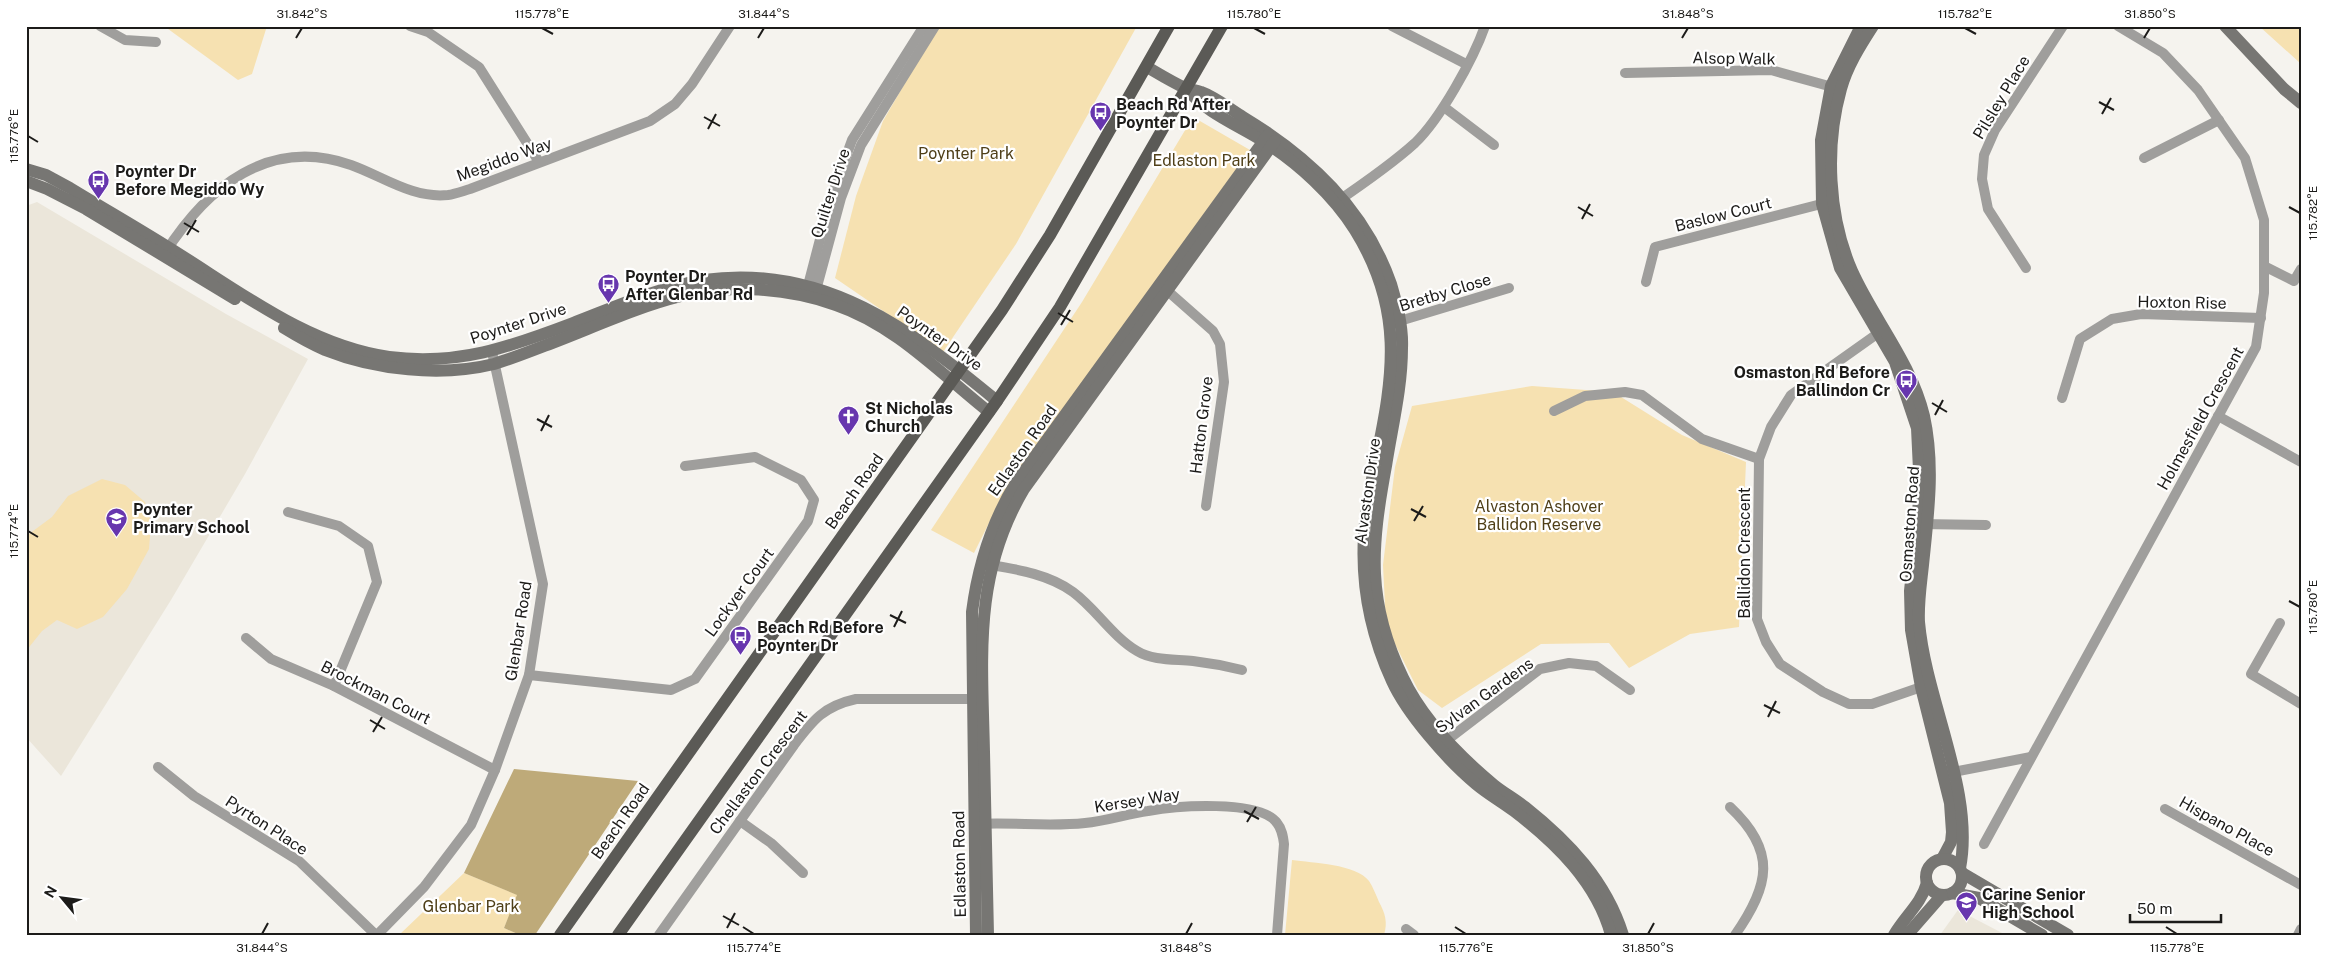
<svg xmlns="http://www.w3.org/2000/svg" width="2327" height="961" viewBox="0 0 2327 961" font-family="'Public Sans',sans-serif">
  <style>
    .built { fill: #ebe6da }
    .green { fill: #f6e1b1 }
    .water { fill: #beaa79 }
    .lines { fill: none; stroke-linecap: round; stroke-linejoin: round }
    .street { stroke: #9f9e9c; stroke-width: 10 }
    .secondary { stroke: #777673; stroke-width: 12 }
    .primary { stroke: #5b5a56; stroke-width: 12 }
    .ticks { fill: none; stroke: #1c1b19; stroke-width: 2 }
    .labels { text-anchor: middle; stroke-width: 4.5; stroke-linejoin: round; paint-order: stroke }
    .street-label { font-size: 16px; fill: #1c1b19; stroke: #fff }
    .poi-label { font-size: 16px; font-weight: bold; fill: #1c1b19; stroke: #fff; text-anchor: start }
    .park-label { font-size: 16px; fill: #4f3f18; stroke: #fff }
    .neatline { fill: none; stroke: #1c1b19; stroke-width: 2 }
    .ticks-label { font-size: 12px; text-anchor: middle; fill: #1c1b19 }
  </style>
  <rect width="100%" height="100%" fill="#f5f3ee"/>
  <g class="built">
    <polygon points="37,202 226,314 308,359 245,474 171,600 61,776 26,737 26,206"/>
    <polygon points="1958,910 2006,935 1940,935"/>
  </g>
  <g class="green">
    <polygon points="164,26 267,26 252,74 238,80"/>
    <polygon points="938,26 1137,26 1016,244 943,352 835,278 856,196 883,121"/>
    <polygon points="2259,26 2301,26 2301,64 2300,63"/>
    <polygon points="1193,117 1250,150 1005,491 974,553 931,530 1082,302"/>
    <polygon points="1532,386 1613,392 1682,435 1746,462 1739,627 1690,634 1629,668 1609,643 1541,644 1442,708 1418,690 1386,626 1383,565 1395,467 1412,406"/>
    <polygon points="102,479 125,485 145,502 151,523 149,549 127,589 103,617 77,629 57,620 42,631 26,651 26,532 29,534 52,517 68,496"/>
    <path d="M1292 860C1313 863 1356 864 1369 881 1373 887 1376 895 1379 902 1385 913 1388 922 1384 935H1285Z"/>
    <polygon points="464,873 518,895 504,928 520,935 399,935"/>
  </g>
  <polygon class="water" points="514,769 638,781 535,935 520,935 504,928 517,895 464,873"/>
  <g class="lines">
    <g class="street">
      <polyline points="100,26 125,40 156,42"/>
      <polyline points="410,26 428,32 479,67 539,162"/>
      <polyline points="1392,26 1466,64"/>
      <polyline points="1625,73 1771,70 1836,88"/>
      <polyline points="1444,107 1494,145"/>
      <polyline points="2144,158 2219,120"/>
      <path d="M1335 203C1360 186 1393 163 1415 143 1440 119 1473 60 1485 26"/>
      <path d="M165 253C207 187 269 136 351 165 382 176 413 199 448 195 455 194 463 191 470 189L650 121 675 104 692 84 730 26"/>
      <polyline points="2264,266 2294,281 2301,269"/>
      <polyline points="2026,268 1988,209 1982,179 1984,155 1995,130 2063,26"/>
      <polyline points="1646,282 1655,247 1829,202"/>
      <polyline points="1162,286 1213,331 1220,344 1224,382 1206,506"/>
      <polyline points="806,293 830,201 852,140 924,26"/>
      <polyline points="815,294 841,198 861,145 935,26"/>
      <polyline points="1393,323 1509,288"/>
      <polyline points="1884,329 1791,395 1771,427 1759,459 1757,619 1766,642 1780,664 1823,692 1849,704 1872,704 1927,685"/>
      <polyline points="2062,398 2080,339 2112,319 2141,314 2261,318"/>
      <polyline points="1554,411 1585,396 1625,392 1642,395 1702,439 1759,459"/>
      <polyline points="2218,416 2301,462"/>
      <polyline points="288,512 339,526 368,546 377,582 334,686"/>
      <polyline points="1920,524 1986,525"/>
      <path d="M986 564C1015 569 1049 574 1073 592 1096 609 1112 636 1137 651 1153 661 1176 659 1193 661 1210 663 1226 666 1242 670"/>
      <polyline points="2280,623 2251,674 2301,704"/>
      <polyline points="246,638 271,659 334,686 495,770"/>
      <polyline points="529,675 671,690 695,679 808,521 814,500 801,480 755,457 685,466"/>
      <polyline points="1442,744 1540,669 1569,663 1596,666 1630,690"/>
      <polyline points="158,767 194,796 299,861 376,935"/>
      <polyline points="1948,773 2031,757"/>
      <path d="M1730 807C1777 851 1770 885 1735 935"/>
      <polyline points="2165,809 2301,885"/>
      <polyline points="740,821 771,843 803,873"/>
      <path d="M978 824C1014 822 1049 827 1085 823 1106 821 1127 814 1148 811 1175 806 1260 799 1277 823 1282 829 1283 836 1284 844L1277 935"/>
      <polyline points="1984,844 2256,347 2264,293 2264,220 2245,158 2198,90 2163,53 2118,26"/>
      <polyline points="1406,929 1414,935"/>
      <polyline points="377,935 424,887 471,825 495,770 529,675 543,584 492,352"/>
      <path d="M659 935 794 745C813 720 824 706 856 699H979"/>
      <polyline points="2298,935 2301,929"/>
    </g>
    <g class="secondary">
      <polyline points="1861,26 1831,86 1821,140 1822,204 1840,268 1895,362 1917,428 1920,491 1910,591 1911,630 1921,687 1950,803 1952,832 1951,842 1942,859"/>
      <path d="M1873 26C1860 46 1847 67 1841 89 1825 146 1828 216 1852 271 1874 320 1911 362 1924 416 1935 466 1928 515 1923 565 1921 584 1918 603 1919 622 1926 702 1975 791 1960 868"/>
      <polyline points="2225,26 2284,89 2301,103"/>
      <path d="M1147 67C1159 74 1172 82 1185 88 1190 90 1196 90 1201 92 1215 97 1230 109 1243 117 1309 157 1365 209 1391 284 1397 305 1403 326 1402 348 1402 388 1392 427 1386 466 1371 547 1366 602 1403 678 1423 720 1459 756 1494 785 1504 793 1515 799 1525 807 1569 842 1606 881 1623 935"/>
      <path d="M1187 89C1206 113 1238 125 1263 141 1298 163 1333 195 1355 230 1404 309 1394 374 1376 459 1371 485 1365 510 1364 536 1361 587 1371 635 1392 681 1407 714 1448 761 1476 784 1488 794 1502 802 1514 811 1556 843 1597 883 1611 935"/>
      <path d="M26 169 46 175 70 188C106 210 143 231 179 254 244 295 311 346 389 357 458 366 510 347 573 323 615 307 659 287 704 280 824 263 911 330 997 401"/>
      <polyline points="26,181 47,189 86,209 235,299"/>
      <path d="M284 328C297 336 311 344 325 350 375 370 441 377 494 364 514 358 533 350 552 343 594 327 637 307 681 296 730 284 788 288 836 305 895 325 941 374 989 412"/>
      <circle cx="1944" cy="877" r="18"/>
      <polyline points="1962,873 2068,935"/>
      <polyline points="1952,893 1979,898 2042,935"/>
      <path d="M976 935 972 612C978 565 992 521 1017 481L1268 135"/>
      <path d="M988 935C987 874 985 813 984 752 982 656 973 575 1024 489L1275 141"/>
      <path d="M1894 935C1905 916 1921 904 1927 883"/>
      <polyline points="1907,935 1942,895"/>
    </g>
    <g class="primary">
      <polyline points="560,935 1002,310 1050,235 1169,26"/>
      <polyline points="618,935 997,401 1060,307 1222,26"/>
    </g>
  </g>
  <path class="ticks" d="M542 28 553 34M1254 28 1265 34M1965 28 1976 34M296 38 302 28M758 38 764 28M1682 38 1688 28M2144 38 2150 28M2099 102 2114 110M2102 114 2111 98M704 117 720 126M708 129 716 114M28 136 38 142M1578 207 1593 216M2289 207 2300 213M1582 219 1590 204M184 223 199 232M187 235 196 220M1058 313 1073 322M1061 325 1070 310M1932 403 1947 412M1935 415 1943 400M537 419 552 427M541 431 549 415M1411 509 1426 517M1414 521 1423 506M28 531 38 537M2289 601 2300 607M890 615 906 623M894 627 902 611M1764 705 1780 713M1768 717 1776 701M370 720 385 729M373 732 382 717M1244 811 1259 819M1247 822 1256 807M723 916 739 925M743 927 754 934M1455 927 1466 934M2166 927 2177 934M727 928 735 913M262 934 268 923M1186 934 1192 923M1648 934 1654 923"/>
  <defs>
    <symbol id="bus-pin" viewBox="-11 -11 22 30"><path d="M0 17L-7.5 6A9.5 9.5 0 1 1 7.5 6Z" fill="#6736ae" stroke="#fff"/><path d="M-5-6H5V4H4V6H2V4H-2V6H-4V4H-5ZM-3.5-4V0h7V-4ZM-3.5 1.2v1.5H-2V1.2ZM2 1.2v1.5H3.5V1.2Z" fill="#fff"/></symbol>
    <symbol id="church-pin" viewBox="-11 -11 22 30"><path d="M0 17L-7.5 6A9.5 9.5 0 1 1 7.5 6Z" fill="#6736ae" stroke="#fff"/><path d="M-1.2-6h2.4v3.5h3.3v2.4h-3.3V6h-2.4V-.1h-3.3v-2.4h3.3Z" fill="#fff"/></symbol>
    <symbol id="school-pin" viewBox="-11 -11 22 30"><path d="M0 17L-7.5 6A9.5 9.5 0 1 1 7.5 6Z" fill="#6736ae" stroke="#fff"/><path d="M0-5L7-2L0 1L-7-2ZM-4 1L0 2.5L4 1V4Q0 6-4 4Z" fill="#fff"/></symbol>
  </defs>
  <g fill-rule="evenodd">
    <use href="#bus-pin" x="1088" y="100" width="25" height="34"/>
    <use href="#bus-pin" x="86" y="168" width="25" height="34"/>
    <use href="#bus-pin" x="596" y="272" width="25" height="34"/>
    <use href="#bus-pin" x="1894" y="368" width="25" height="34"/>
    <use href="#church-pin" x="836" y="404" width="25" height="34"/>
    <use href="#school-pin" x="104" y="506" width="25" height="34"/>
    <use href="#bus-pin" x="728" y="624" width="25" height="34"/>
    <use href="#school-pin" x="1954" y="890" width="25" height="34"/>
  </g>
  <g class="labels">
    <g class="street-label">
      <text transform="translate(1734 58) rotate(1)" y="6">Alsop Walk</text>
      <text transform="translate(2001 97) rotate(-59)" y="6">Pilsley Place</text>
      <text transform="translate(504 159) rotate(-20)" y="6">Megiddo Way</text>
      <text transform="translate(830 193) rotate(-72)" y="6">Quilter Drive</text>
      <text transform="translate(1723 214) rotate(-14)" y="6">Baslow Court</text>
      <text transform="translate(1445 292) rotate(-17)" y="6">Bretby Close</text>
      <text transform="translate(2182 302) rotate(1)" y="6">Hoxton Rise</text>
      <text transform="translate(518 323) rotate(-18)" y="6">Poynter Drive</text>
      <text transform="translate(940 338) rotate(35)" y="6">Poynter Drive</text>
      <text transform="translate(2200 418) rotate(-61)" y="6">Holmesfield Crescent</text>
      <text transform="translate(1201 425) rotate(-83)" y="6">Hatton Grove</text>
      <text transform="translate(1022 450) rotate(-55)" y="6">Edlaston Road</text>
      <text transform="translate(854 491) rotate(-55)" y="6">Beach Road</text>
      <text transform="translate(1367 491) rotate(-82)" y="6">Alvaston Drive</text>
      <text transform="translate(1909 524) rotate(-86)" y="6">Osmaston Road</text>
      <text transform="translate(1744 553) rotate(-90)" y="6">Ballidon Crescent</text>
      <text transform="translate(739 592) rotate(-54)" y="6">Lockyer Court</text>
      <text transform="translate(518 631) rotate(-81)" y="6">Glenbar Road</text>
      <text transform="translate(376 692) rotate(27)" y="6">Brockman Court</text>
      <text transform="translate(1484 695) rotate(-36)" y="6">Sylvan Gardens</text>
      <text transform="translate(758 772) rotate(-53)" y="6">Chellaston Crescent</text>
      <text transform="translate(1137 800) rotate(-9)" y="6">Kersey Way</text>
      <text transform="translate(620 821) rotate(-55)" y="6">Beach Road</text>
      <text transform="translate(267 825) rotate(33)" y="6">Pyrton Place</text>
      <text transform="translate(2227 826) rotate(29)" y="6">Hispano Place</text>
      <text transform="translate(959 864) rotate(-91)" y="6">Edlaston Road</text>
    </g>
    <g class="poi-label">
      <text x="1116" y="110">Beach Rd After<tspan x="1116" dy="18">Poynter Dr</tspan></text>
      <text x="115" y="177">Poynter Dr<tspan x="115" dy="18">Before Megiddo Wy</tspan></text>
      <text x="625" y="282">Poynter Dr<tspan x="625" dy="18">After Glenbar Rd</tspan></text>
      <text x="1890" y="378" text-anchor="end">Osmaston Rd Before<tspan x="1890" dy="18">Ballindon Cr</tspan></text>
      <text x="865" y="414">St Nicholas<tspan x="865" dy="18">Church</tspan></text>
      <text x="133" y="515">Poynter<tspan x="133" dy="18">Primary School</tspan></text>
      <text x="757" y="633">Beach Rd Before<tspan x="757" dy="18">Poynter Dr</tspan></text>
      <text x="1982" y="900">Carine Senior<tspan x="1982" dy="18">High School</tspan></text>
    </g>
    <g class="park-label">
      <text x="966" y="159">Poynter Park</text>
      <text x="1204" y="166">Edlaston Park</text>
      <text x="1539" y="512">Alvaston Ashover<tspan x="1539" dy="18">Ballidon Reserve</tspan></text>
      <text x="471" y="912">Glenbar Park</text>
    </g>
  </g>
  <rect width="2327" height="961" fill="none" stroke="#ffffff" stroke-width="55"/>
  <g transform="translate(62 898) rotate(299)" stroke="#ffffff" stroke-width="4" paint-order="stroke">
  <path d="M0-4L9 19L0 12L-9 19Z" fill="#1c1b19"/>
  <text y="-8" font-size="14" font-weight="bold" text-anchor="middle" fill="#1c1b19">N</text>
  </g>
  <path d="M2130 914v8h91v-8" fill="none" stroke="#1c1b19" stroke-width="2.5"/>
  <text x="2137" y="914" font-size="15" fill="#1c1b19" stroke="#ffffff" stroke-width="4" paint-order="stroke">50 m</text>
  <rect x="28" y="28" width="2272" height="906" class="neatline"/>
  <g class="ticks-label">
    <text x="302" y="18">31.842°S</text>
    <text x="542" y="18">115.778°E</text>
    <text x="764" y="18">31.844°S</text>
    <text x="1254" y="18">115.780°E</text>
    <text x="1688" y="18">31.848°S</text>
    <text x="1965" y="18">115.782°E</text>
    <text x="2150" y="18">31.850°S</text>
    <text transform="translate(14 136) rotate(-90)" y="4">115.776°E</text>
    <text transform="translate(2313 213) rotate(-90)" y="4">115.782°E</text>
    <text transform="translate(14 531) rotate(-90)" y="4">115.774°E</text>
    <text transform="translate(2313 607) rotate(-90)" y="4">115.780°E</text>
    <text x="262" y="952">31.844°S</text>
    <text x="754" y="952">115.774°E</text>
    <text x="1186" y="952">31.848°S</text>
    <text x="1466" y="952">115.776°E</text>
    <text x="1648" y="952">31.850°S</text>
    <text x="2177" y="952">115.778°E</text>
  </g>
</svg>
